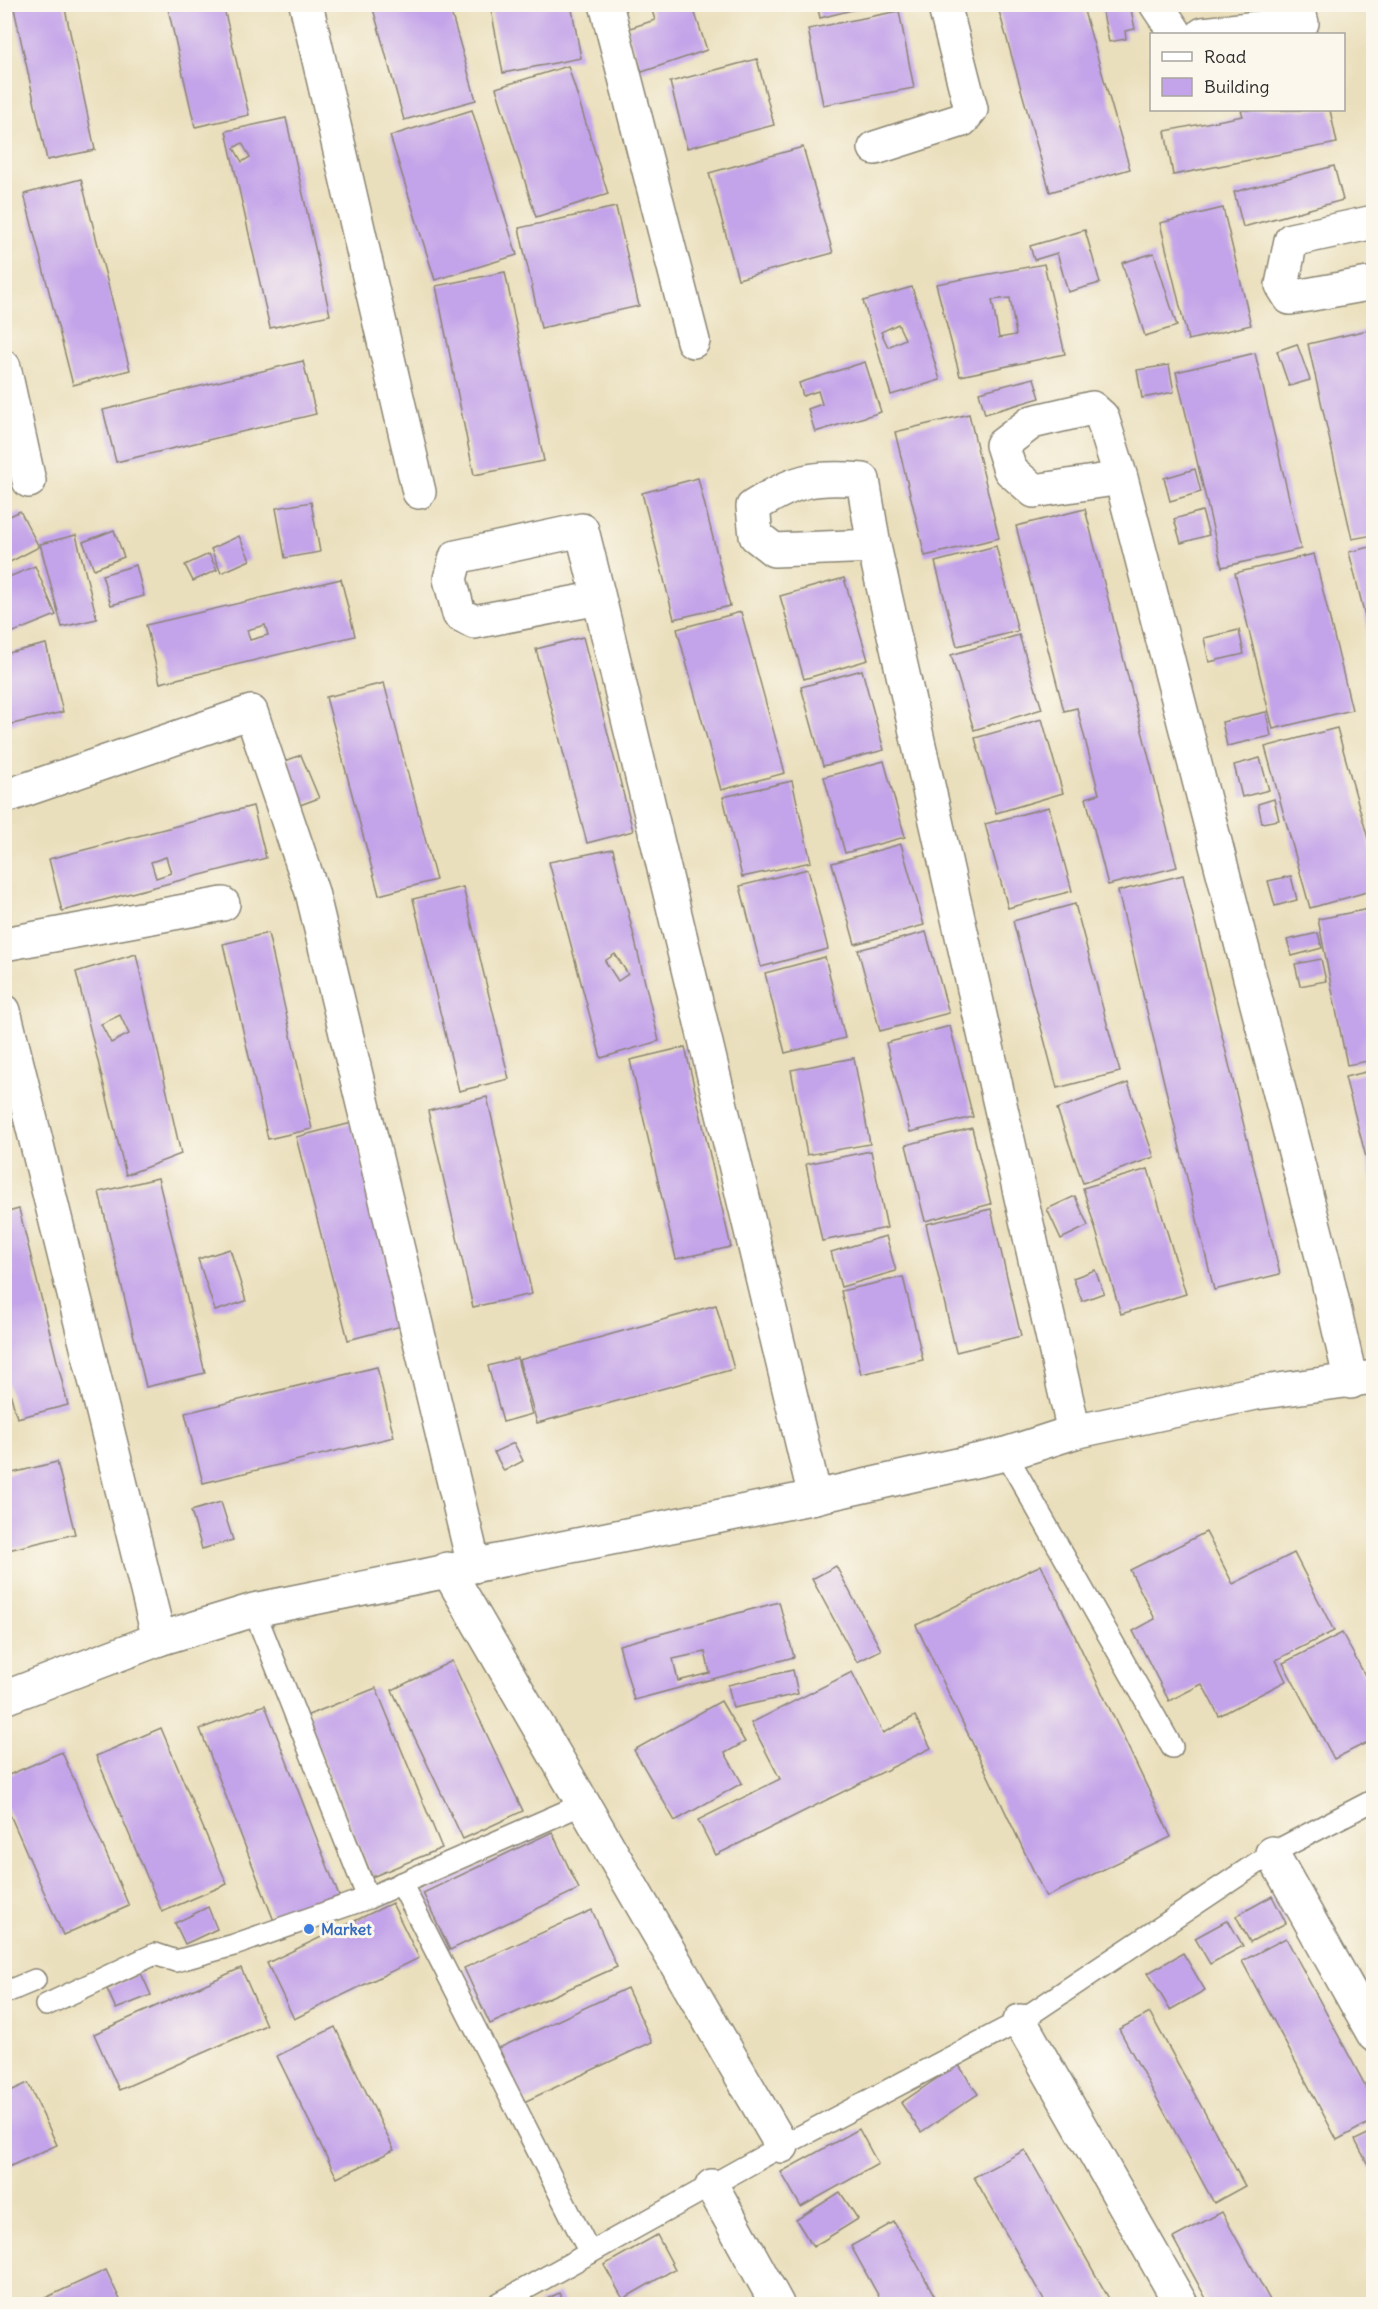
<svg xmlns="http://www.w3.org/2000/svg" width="1378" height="2309" viewBox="0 0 1378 2309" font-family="Delius,sans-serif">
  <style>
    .building { fill: #c3a3e9; fill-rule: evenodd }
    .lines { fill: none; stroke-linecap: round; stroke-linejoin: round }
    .lane-casing { stroke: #8a8574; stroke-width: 24 }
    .street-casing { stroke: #8a8574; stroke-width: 36 }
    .lane { stroke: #fff; stroke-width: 21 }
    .street { stroke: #fff; stroke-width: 33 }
    .shop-dot { fill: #3f7fe0; stroke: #fbf7ec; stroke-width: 2 }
    .labels { text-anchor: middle; stroke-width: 6; stroke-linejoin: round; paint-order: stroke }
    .shop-label { font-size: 16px; font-weight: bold; fill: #366cbe; stroke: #fbf7ec; text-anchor: start }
  </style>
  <rect width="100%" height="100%" fill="#fbf7ec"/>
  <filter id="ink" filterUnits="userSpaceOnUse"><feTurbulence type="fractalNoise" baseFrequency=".0167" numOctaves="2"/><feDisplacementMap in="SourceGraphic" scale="12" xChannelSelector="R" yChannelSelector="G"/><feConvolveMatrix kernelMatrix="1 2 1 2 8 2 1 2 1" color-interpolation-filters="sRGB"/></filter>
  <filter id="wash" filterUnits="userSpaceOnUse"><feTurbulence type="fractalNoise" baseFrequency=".008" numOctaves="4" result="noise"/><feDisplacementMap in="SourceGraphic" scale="24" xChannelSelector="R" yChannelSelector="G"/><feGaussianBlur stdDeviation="1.35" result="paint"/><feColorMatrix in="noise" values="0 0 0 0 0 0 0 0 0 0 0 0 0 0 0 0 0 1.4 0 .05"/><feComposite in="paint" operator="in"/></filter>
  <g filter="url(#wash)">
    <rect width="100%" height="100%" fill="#eadfbc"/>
    <g id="blocks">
      <g class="building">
        <polygon points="13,4 64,4 95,150 47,160"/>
        <polygon points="167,4 223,4 249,115 195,127"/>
        <polygon points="490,4 571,4 581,58 503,73"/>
        <polygon points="650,4 692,4 707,50 642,72 627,29 655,20"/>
        <polygon points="817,4 872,4 872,5 820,18"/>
        <polygon points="997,4 1082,4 1130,169 1050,192"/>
        <polygon points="1101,4 1130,4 1135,29 1125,31 1126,39 1109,42"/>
        <polygon points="372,5 449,5 476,100 404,120"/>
        <polygon points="899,11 914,88 823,105 808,29"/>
        <polygon points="757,59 774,125 687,148 670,82"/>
        <polygon points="568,66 608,194 536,217 496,88"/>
        <polygon points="472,110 517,255 435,280 390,136"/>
        <polygon points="1241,110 1330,110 1337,143 1173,175 1165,131 1243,116"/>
        <path d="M286 118 330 315 270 328 226 131ZM242 143 250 157 242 162 234 148Z"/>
        <polygon points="803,147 833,253 738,279 709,173"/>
        <polygon points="1334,166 1343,200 1243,227 1234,192"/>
        <polygon points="81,179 130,370 73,385 24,194"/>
        <polygon points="616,207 639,306 541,328 519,228"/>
        <polygon points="1223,208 1251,325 1188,340 1160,223"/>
        <polygon points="1085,230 1100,283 1068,292 1057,253 1034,260 1030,246"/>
        <polygon points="1154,253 1177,326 1145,336 1122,263"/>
        <path d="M1044 264 1065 354 960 376 936 284ZM1010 298 1016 335 999 338 992 300Z"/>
        <polygon points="505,272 544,461 474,475 436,286"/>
        <path d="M912 287 940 380 891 395 863 301ZM898 324 905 339 888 347 881 332Z"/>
        <polygon points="1372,329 1374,535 1352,539 1308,344"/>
        <polygon points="1297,344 1310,380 1289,386 1277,351"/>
        <polygon points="1255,353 1301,549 1222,567 1176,372"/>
        <polygon points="303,361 316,414 116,462 103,410"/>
        <polygon points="865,362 881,412 815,432 808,409 822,404 818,391 803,396 799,383"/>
        <polygon points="1169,365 1174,392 1142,398 1137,370"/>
        <polygon points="1034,378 1040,398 985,414 979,392"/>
        <polygon points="969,414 999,538 925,556 895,432"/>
        <polygon points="1195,469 1201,492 1170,501 1164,478"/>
        <polygon points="698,478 730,606 674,619 642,493"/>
        <polygon points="311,502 320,552 285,558 276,508"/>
        <polygon points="1085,509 1177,867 1108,885 1086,798 1099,794 1077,708 1064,711 1016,526"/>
        <polygon points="20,511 39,547 8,563 4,556 4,519"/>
        <polygon points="1202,511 1209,535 1181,543 1174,519"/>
        <polygon points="114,530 124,557 94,569 83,542"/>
        <polygon points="76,535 97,619 62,627 40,544"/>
        <polygon points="239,536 250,560 221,573 211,549"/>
        <polygon points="996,546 1018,631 957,646 935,562"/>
        <polygon points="1374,546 1374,647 1373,648 1349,552"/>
        <polygon points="209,554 217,570 193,581 185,565"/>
        <polygon points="1314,554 1352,710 1273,729 1235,573"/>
        <polygon points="136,565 144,596 111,605 102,575"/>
        <polygon points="35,566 56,615 4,636 4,579"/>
        <polygon points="844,578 868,660 804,679 780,596"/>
        <path d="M341 579 355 636 160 683 146 625ZM265 625 268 635 250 640 247 630Z"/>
        <polygon points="741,612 785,773 721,790 677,629"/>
        <polygon points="1239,630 1244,654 1209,662 1204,638"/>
        <polygon points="1019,635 1042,709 974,730 951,655"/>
        <polygon points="583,637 633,831 587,843 536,649"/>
        <polygon points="46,644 63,712 4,726 4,654"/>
        <polygon points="862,670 884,750 823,766 801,687"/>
        <polygon points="384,683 436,880 379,895 326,697"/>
        <polygon points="1266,712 1271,736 1227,746 1222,722"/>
        <polygon points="1042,719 1063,793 996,813 975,738"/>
        <polygon points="1337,728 1374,860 1374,890 1310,908 1265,747"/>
        <polygon points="301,755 319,798 292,808 275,765"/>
        <polygon points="1260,758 1269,790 1242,797 1234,765"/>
        <polygon points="884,761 905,837 845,853 824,777"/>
        <polygon points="1374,771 1374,797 1372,797 1367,772"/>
        <polygon points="792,781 811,862 742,877 723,797"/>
        <polygon points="1274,799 1279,820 1262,823 1258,804"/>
        <path d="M253 806 266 858 62 911 49 859ZM166 857 171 873 156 878 151 862Z"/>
        <polygon points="1049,807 1072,891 1008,908 985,824"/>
        <polygon points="901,844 924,925 855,944 832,863"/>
        <path d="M613 849 659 1041 601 1058 549 862ZM615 954 628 974 618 981 605 961Z"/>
        <polygon points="808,869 828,949 761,967 740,886"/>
        <polygon points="1183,875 1280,1274 1214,1290 1118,891"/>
        <polygon points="1291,876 1297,900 1275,906 1268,881"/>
        <polygon points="463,887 509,1079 459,1091 413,899"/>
        <polygon points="1075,904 1120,1072 1057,1088 1013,921"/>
        <polygon points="1374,908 1374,1060 1347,1065 1318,919"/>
        <polygon points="926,932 949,1013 880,1031 858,950"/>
        <polygon points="268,933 312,1129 268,1139 223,944"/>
        <polygon points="1318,933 1322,948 1292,956 1287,940"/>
        <path d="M136 954 181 1154 126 1175 76 972ZM120 1015 129 1034 111 1043 101 1024Z"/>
        <polygon points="825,957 845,1038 785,1053 765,973"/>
        <polygon points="1321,959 1326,981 1300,986 1295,964"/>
        <polygon points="950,1026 973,1117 910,1132 886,1043"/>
        <polygon points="685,1047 731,1247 676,1259 630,1060"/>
        <polygon points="854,1058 870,1144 807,1155 791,1070"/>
        <polygon points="1374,1070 1374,1184 1373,1184 1345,1077"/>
        <polygon points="1128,1083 1154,1157 1083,1183 1057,1109"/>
        <polygon points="487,1097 532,1294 473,1307 428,1111"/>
        <polygon points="352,1123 405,1325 348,1340 296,1137"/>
        <polygon points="972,1128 991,1204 925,1221 906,1145"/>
        <polygon points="871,1151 887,1228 822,1241 806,1164"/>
        <polygon points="1148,1169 1186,1294 1121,1314 1083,1188"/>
        <polygon points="158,1178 205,1373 146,1387 99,1192"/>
        <polygon points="1075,1196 1088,1226 1061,1239 1047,1209"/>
        <polygon points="19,1209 68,1405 17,1418 4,1371 4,1213"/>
        <polygon points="991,1209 1021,1336 956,1352 926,1224"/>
        <polygon points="886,1236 896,1271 841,1287 831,1252"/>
        <polygon points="230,1249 246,1301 215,1311 198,1259"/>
        <polygon points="1095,1270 1104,1293 1082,1301 1073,1278"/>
        <polygon points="903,1277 923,1360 861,1374 841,1291"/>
        <polygon points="716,1305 734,1369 537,1423 519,1360"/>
        <polygon points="517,1358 532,1414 503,1422 488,1366"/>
        <polygon points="377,1367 394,1437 203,1483 185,1413"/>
        <polygon points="514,1443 523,1461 504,1471 494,1452"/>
        <polygon points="57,1462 75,1534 4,1551 4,1475"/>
        <polygon points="221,1502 233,1540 202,1549 191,1511"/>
        <polygon points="1206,1532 1233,1584 1294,1553 1334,1631 1276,1660 1286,1681 1219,1716 1202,1684 1169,1701 1133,1631 1155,1619 1130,1570"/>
        <polygon points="1041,1565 1171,1837 1046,1897 916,1625"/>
        <polygon points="836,1566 881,1650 857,1662 812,1579"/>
        <path d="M779 1602 794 1657 634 1700 619 1645ZM705 1652 710 1673 678 1681 673 1659Z"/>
        <polygon points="1342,1633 1374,1692 1374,1739 1334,1759 1283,1663"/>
        <polygon points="452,1661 523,1811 463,1839 392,1690"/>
        <polygon points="793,1670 798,1694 733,1708 728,1685"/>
        <polygon points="852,1672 883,1733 915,1716 931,1748 716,1855 698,1820 780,1779 751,1723"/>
        <polygon points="376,1688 442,1848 372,1877 306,1716"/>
        <polygon points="721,1701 745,1742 725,1753 742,1783 675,1821 634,1750"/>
        <polygon points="265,1705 339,1896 274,1921 200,1729"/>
        <polygon points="161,1728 227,1884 162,1912 96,1756"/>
        <polygon points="62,1752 129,1906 63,1935 4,1801 4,1777"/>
        <polygon points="552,1832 579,1889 450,1950 423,1893"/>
        <polygon points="1272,1896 1286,1923 1250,1942 1236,1916"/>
        <polygon points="392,1903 419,1958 294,2019 267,1963"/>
        <polygon points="208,1907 217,1929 185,1944 175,1923"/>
        <polygon points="592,1910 617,1967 490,2024 464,1968"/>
        <polygon points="1228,1920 1243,1946 1210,1964 1195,1938"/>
        <polygon points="1286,1938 1374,2102 1374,2120 1337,2140 1242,1961"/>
        <polygon points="1183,1953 1205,1990 1170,2010 1148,1973"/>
        <polygon points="241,1968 266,2025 119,2090 94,2034"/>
        <polygon points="141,1973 151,1995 116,2009 107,1989"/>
        <polygon points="627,1988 652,2042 524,2102 499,2048"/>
        <polygon points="1150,2013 1245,2186 1214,2203 1119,2029"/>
        <polygon points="335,2027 394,2150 337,2178 277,2056"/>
        <polygon points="958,2064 978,2094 921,2132 901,2103"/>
        <polygon points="28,2083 57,2145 4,2169 4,2094"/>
        <polygon points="859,2129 878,2164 801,2207 781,2172"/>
        <polygon points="1374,2131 1374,2176 1355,2140"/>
        <polygon points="1025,2150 1112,2304 1046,2304 974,2177"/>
        <polygon points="840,2192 858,2219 813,2247 796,2220"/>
        <polygon points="1222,2212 1272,2304 1209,2304 1173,2238"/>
        <polygon points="894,2222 939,2304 883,2304 851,2246"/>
        <polygon points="657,2235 675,2269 623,2299 604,2265"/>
        <polygon points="106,2270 122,2304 32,2304"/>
        <polygon points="559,2293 565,2304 537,2304"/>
      </g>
    </g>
  </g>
  <g filter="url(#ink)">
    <use href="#blocks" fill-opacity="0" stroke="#8a8574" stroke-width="1.5"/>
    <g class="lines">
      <defs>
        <g id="lane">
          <polyline points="1006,1454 1172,1747"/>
          <polyline points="401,1883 590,2253"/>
          <polyline points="368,1898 583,1804"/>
          <polyline points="4,1993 35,1980"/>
          <polyline points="46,2005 155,1954 176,1961 234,1945 368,1898 254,1610"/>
          <polyline points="498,2304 782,2146 1020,2021 1272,1853 1374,1800"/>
        </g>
        <g id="street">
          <polyline points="306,4 419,492"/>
          <polyline points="606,4 693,341"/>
          <polyline points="1156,4 1176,34"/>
          <polyline points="1203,34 1302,23 1297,4"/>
          <polyline points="875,148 962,120 971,109 944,4"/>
          <polyline points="1374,222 1291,240 1282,285 1290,298 1374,283"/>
          <polyline points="4,367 29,481"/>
          <polyline points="1121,478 1034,491 1010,470 1002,445 1032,422 1092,408 1102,417 1121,478 1325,1268 1351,1382"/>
          <path d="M874 546 774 550 756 536 753 507C795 480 812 476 863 480L874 546 1074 1432"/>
          <polyline points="599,598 474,622 459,614 450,579 456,557 582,530 599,598 815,1497"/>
          <polyline points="4,797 251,712 312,892 474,1566"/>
          <polyline points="4,944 223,904"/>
          <polyline points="4,1011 159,1639"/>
          <polyline points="447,1569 782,2146"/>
          <polyline points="4,1698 159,1639 254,1610 815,1497 1006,1454 1074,1432 1256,1393 1374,1377"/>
          <polyline points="1272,1853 1374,2035"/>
          <polyline points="1020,2021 1181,2304"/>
          <polyline points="712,2186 777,2304"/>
        </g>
      </defs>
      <use href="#lane" class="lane-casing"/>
      <use href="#street" class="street-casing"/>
      <use href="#lane" class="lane"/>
      <use href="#street" class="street"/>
    </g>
  </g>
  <circle class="shop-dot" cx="309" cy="1929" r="6"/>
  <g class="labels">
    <g class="shop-label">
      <text x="321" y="1935">Market</text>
    </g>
  </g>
  <rect width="1378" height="2309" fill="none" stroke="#fbf7ec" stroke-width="24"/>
  <rect x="1150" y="33" width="195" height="78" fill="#fbf7ec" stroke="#a8a59f" stroke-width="1.5"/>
  <rect x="1162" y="52" width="30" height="9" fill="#ffffff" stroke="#a8a59f" stroke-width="1.5"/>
  <text x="1204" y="63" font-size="18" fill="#2b2b2b">Road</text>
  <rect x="1162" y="78" width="30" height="18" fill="#c3a3e9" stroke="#a8a59f" stroke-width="1.5"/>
  <text x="1204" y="93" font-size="18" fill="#2b2b2b">Building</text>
</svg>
